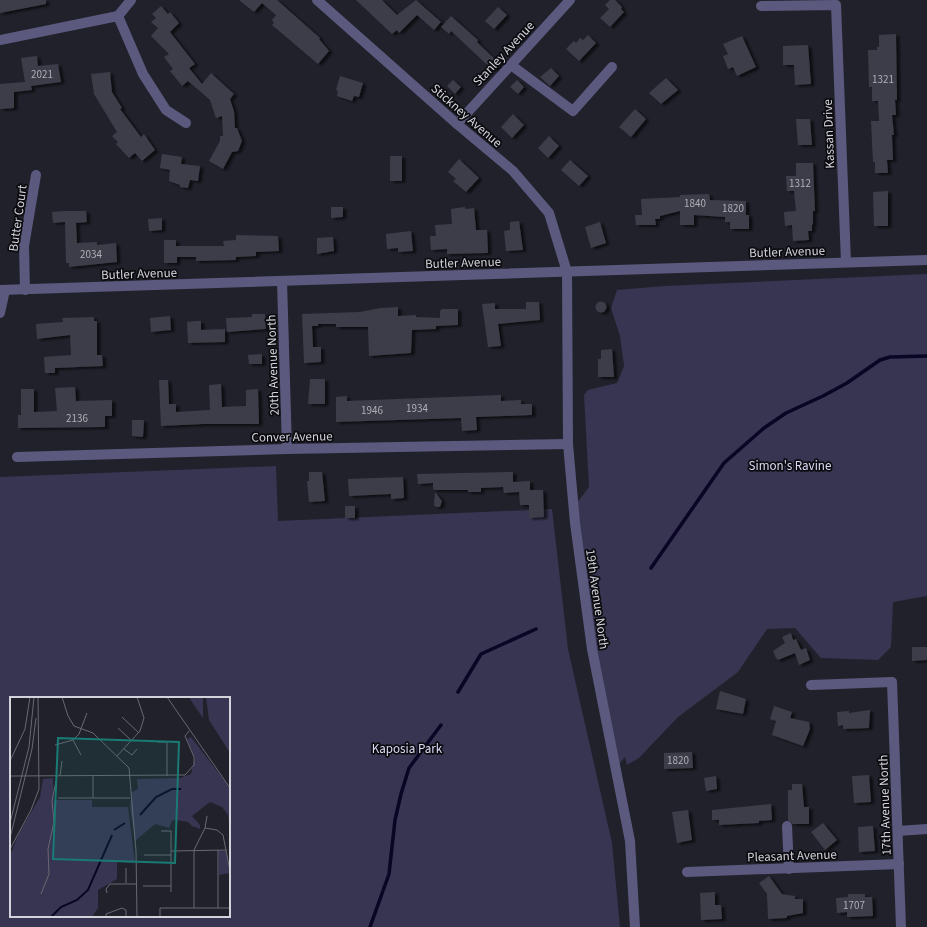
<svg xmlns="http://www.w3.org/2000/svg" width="927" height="927" viewBox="0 0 927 927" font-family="'Source Sans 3',sans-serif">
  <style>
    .green { fill: #373552; fill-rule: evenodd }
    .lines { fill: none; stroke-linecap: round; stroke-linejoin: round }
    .stream { stroke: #0a0425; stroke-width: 3.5 }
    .building { fill: #3d3d49; filter: url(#shadow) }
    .minor { stroke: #5b5a7e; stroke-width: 10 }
    .tertiary { stroke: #5b5a7e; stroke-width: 10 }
    .labels { text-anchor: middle; stroke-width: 3.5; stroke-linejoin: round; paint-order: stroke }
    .number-label { font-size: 11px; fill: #aeaeb6 }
    .street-label { font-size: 13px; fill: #d3d4db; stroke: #0b0b10 }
    .park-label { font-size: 13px; fill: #dadaf6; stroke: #0b0b10 }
    .inset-river { fill: none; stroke: #0a0425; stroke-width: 2 }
    .inset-road { fill: none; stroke: #686972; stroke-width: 1 }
    .view { fill: #197b73; fill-opacity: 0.15; stroke: #197b73; stroke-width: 2 }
    .inset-edge { fill: none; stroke: #d3d4db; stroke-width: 2 }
  </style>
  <defs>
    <filter id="shadow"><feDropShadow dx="3.5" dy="2" stdDeviation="1" flood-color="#0009"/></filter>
  </defs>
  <rect width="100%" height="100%" fill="#21212c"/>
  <g class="green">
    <polygon points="927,274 927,596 893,602 891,647 878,660 821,658 795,628 767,629 738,672 678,717 639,758 627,765 625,757 615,769 573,508 589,487 584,395 588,390 617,383 624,366 620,336 611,308 617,290 665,286"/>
    <path d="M276 466 278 521 552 509 568 649 612 843 620 927H0V477ZM11 698H229V916H11Z"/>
  </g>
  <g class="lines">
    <g class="stream">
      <polyline points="651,568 724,463 764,428 786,413 823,396 847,383 880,360 890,357 927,356"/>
      <polyline points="458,692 481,654 536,629"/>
      <polyline points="370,927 389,874 395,820 401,794 409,768 441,725"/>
    </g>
  </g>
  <g class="building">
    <polygon points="0,0 46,0 46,4 0,13"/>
    <polygon points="239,0 277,0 320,38 319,39 329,51 318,64 272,25 274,23 272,20 276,15 262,3 254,12"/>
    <polygon points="356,0 382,0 397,15 416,0 441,22 434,30 417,15 399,33 397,30 392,34"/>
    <polygon points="610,0 615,0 622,7 621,9 624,12 610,27 600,18 609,9 605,5"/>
    <polygon points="161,6 168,14 170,12 179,23 170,32 195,64 189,68 202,84 211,73 234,94 230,99 234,111 235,128 237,128 242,141 238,151 232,152 223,169 209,161 220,141 220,136 223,136 222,116 216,118 210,100 188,81 182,86 170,71 173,69 164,57 169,54 151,36 158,28 151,22 156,18 152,14"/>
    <polygon points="498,7 507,15 494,29 485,21"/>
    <polygon points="451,16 478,40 477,42 501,65 495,70 484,62 451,31 449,34 441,27"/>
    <polygon points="896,34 897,100 895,100 896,115 892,115 894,135 892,135 893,160 887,160 888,173 875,173 875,162 873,162 871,121 879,121 878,101 872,101 872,87 869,87 868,50 877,50 877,47 879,47 879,35"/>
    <polygon points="588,35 596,43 579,61 566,49 574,41 576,43 580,38 583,40"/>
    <polygon points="742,36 756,67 737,76 733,67 728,69 723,56 728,54 723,44"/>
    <polygon points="808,45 811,84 795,85 794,65 783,65 783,46"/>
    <polygon points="37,56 38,66 58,64 61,82 31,86 32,90 14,92 14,108 0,109 0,84 25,82 21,58"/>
    <polygon points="551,68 559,76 550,86 540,77"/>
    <polygon points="110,72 112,92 122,108 120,109 141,137 144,134 155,150 142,161 135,153 129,158 116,144 118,142 112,136 117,132 94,94 91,74"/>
    <polygon points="340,76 363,83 359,97 354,96 352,101 337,96 338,91 336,90"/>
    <polygon points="666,78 678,90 661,104 649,93"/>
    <polygon points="453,80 461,87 455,94 447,86"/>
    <polygon points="517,80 524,87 518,94 510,87"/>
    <polygon points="635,109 646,119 631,137 619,127"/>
    <polygon points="513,114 524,125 512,138 501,127"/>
    <polygon points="796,119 810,119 812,145 798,145"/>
    <polygon points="549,136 559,146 548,158 538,148"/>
    <polygon points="162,154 182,157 181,164 200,166 198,181 190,180 188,188 180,187 180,185 169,181 170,170 160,168"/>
    <rect x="390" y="156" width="12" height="25"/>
    <polygon points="459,159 479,178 466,192 453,181 456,179 448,172"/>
    <polygon points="570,160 588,176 579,186 561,170"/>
    <polygon points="796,163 813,163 815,211 813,211 813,224 812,225 812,231 808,231 809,240 793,241 792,225 785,226 784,212 796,211 794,191 787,191 786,176 796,176"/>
    <polygon points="888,191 888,226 874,226 873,192"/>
    <polygon points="709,194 710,200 746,201 746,215 749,215 749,229 730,229 730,222 725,222 725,217 694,215 694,225 680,225 680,211 660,216 660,219 655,219 656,225 636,225 635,215 642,215 641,199 680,197 680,195"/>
    <polygon points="331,207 343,207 343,217 331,218"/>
    <polygon points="465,207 465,209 474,208 476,230 487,230 488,253 447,254 447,249 431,250 430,236 436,236 435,225 452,224 451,209"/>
    <polygon points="65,211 86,211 87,222 76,223 77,243 97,242 97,245 116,243 117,262 69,267 69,263 66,263 65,222 53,223 52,212"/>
    <polygon points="162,218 162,230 149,231 148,219"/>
    <polygon points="519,221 523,250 506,251 504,231 510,230 510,222"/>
    <polygon points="600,222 606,243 591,248 585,227"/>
    <polygon points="411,231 413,251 398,252 398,248 387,249 386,234"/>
    <polygon points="236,235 278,236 279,251 256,252 256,256 236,257 236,260 196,261 196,257 177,257 177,263 164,263 164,240 176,240 176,246 224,246 223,241 236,240"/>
    <polygon points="333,237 334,251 317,254 317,238"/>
    <circle cx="601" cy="307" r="5.5"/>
    <polygon points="526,302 539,302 540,320 498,324 501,346 488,347 482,304 495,303 495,309 526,309"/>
    <polygon points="398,307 398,316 416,315 416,317 440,318 440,311 442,309 458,309 458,325 436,326 436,329 412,330 411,353 369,356 368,327 336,327 336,324 318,324 318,326 312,326 313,347 321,347 321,362 304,363 302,314 360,312 380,308"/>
    <polygon points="252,314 265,314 266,329 227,332 226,318 252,317"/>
    <polygon points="170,316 171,330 151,332 150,318"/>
    <polygon points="94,317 94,321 97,321 97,355 102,355 103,366 55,368 55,373 45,373 44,357 71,355 70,335 37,339 36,324 63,322 62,318"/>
    <polygon points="196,321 201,321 201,330 225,329 225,342 188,343 187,322"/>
    <polygon points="612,349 614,377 598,377 598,359 601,359 601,350"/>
    <polygon points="262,354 262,364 249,364 248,355"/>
    <polygon points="310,379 325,379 325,404 308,404"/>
    <polygon points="159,380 168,380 169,404 176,404 176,412 210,410 209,385 221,384 222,407 246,406 246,390 258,389 259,424 203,424 161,426"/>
    <polygon points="75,387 76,401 112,400 112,416 105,416 105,427 18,428 18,415 21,415 21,389 34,389 34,412 57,411 55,388"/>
    <polygon points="501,395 501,401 521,400 521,404 532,404 532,415 476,417 477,430 462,431 461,418 336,422 336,397 347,396 347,401"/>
    <polygon points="132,420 144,420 143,437 132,436"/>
    <polygon points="309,472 322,472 325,501 309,502 307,481 309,481"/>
    <polygon points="513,472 513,482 530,481 530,490 543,490 544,517 529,518 529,505 520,505 519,492 504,493 503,487 481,488 481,492 468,492 468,490 435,490 433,489 433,483 418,484 417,474"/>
    <polygon points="403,477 404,498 391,499 391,494 349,496 348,479"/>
    <polygon points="435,492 442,501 440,507 436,507 434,505"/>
    <rect x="345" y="506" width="10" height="12"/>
    <polygon points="791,633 793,640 796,639 801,650 806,648 810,660 799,665 795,653 778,660 776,658 773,651 785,643 782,637"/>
    <polygon points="912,647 927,647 927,660 912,661"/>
    <polygon points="720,691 746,699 743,714 716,709"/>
    <polygon points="774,706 792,712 790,718 809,722 810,729 803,746 772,735 776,721 770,719"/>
    <polygon points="870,710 869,728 843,729 843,725 838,726 837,712 849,711 849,713"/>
    <polygon points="692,752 693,768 664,769 664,753"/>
    <polygon points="869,775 871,802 854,803 852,776"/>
    <polygon points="716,776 717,789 706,791 704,778"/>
    <polygon points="792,784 802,784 804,807 809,807 809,824 793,824 788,820 788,790 792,790"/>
    <polygon points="771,804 772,820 759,821 759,823 719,825 719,820 712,820 712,810"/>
    <polygon points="688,810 692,840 677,843 672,812"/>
    <polygon points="823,823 837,840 825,850 811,832"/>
    <polygon points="873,826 875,851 859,852 858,827"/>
    <polygon points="769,876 782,894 795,896 795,899 803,899 803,913 787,916 787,918 768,919 767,894 759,883"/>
    <polygon points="715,892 715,905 721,905 722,919 701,920 700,893"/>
    <polygon points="848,894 865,894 865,897 872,897 873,916 847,917 847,912 837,913 836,898 848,897"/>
  </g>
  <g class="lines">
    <g class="minor">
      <polyline points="317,0 457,124 513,171 549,213 567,272"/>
      <polyline points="761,6 836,5 846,262"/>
      <polyline points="118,16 143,74 166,110 186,123"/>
      <polyline points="0,40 118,16 131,0"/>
      <polyline points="511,65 573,111 612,67"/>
      <polyline points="457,124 570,0"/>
      <polyline points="282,281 287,449"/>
      <polyline points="25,290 24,246 36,175"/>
      <polyline points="0,313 5,290"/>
      <polyline points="17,457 287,449 568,444"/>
      <polyline points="811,685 892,682 901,927"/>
      <polyline points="787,826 789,869"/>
      <polyline points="898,831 927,829"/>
      <polyline points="687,872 899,864"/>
    </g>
    <g class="tertiary">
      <polyline points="567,272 568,444 575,523 592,649 630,841 635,927"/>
      <polyline points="0,290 927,260"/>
    </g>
  </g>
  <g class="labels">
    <g class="number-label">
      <text x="42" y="78">2021</text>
      <text x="883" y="83">1321</text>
      <text x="800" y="187">1312</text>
      <text x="695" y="207">1840</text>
      <text x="733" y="212">1820</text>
      <text x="91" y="258">2034</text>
      <text x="417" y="412">1934</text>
      <text x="372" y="414">1946</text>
      <text x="77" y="422">2136</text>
      <text x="678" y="764">1820</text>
      <text x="854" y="909">1707</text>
    </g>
    <g class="street-label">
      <text transform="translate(503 53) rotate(-47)" y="5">Stanley Avenue</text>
      <text transform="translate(467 115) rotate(41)" y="5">Stickney Avenue</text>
      <text transform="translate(828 134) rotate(-92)" y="5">Kassan Drive</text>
      <text transform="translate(17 218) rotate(-82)" y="5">Butter Court</text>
      <text transform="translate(787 251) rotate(-2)" y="5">Butler Avenue</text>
      <text transform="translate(463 262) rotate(-2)" y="5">Butler Avenue</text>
      <text transform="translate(139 273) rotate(-2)" y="5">Butler Avenue</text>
      <text transform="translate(272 365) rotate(-92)" y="5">20th Avenue North</text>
      <text transform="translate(292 436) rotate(-1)" y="5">Conver Avenue</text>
      <text transform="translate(598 599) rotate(82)" y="5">19th Avenue North</text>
      <text transform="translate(884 805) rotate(-92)" y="5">17th Avenue North</text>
      <text transform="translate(792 855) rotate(-2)" y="5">Pleasant Avenue</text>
    </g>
    <g class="park-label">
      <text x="790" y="470">Simon's Ravine</text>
      <text x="407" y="753">Kaposia Park</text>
    </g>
  </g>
  <g transform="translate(10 697)">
    <rect width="220" height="220" fill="#21212c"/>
    <path d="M179 0H193V21L184 8ZM196 0H220V56L199 23ZM181 40 220 91V136L218 118 212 110 200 105 182 119 190 128V132L182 129 178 125 166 123 162 124 159 131 145 127 125 144 120 110 122 95 128 92 127 82 170 81 181 77 185 61 177 42ZM43 81 44 103H82V110H118L125 166 107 165V182L88 193V211L82 220H0V159L8 138 30 100 33 82ZM209 154H216L220 176 209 178Z" fill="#373552"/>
    <path class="inset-river" d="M130 118 146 100 162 92H171M104 133 115 126M41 220 51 210 67 203 78 193 102 138"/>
    <path class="inset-road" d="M52 0 58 19 64 29 83 36 119 71 126 154 127 220M157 0 220 91M112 20 129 36M108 31 122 44M63 43 71 58M147 45H157V79M45 48 63 43 69 37 77 16M114 52 122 58 127 52M107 59 130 34 134 21 127 0M0 64 15 32 20 0M0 79 175 78 184 68V60L175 39 179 34M50 79 52 64M48 101H120M83 101V79M0 126 19 50 24 0M195 131 207 133 213 138 220 174M151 134H161V195M0 141 22 52 26 21M0 152 21 113 29 92 28 0M208 153V211M161 154 217 153M134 158H161M116 186V171M133 189H161M97 196 96 192 100 187H127M31 197 39 177 38 152 44 125 42 104 47 79M184 211V153L195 131 197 119M96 220V217L112 211 116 213V220M150 220V211H220"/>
    <path class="view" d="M48 41 169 45 165 166 43 162Z"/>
    <rect width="220" height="220" class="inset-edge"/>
  </g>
</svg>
